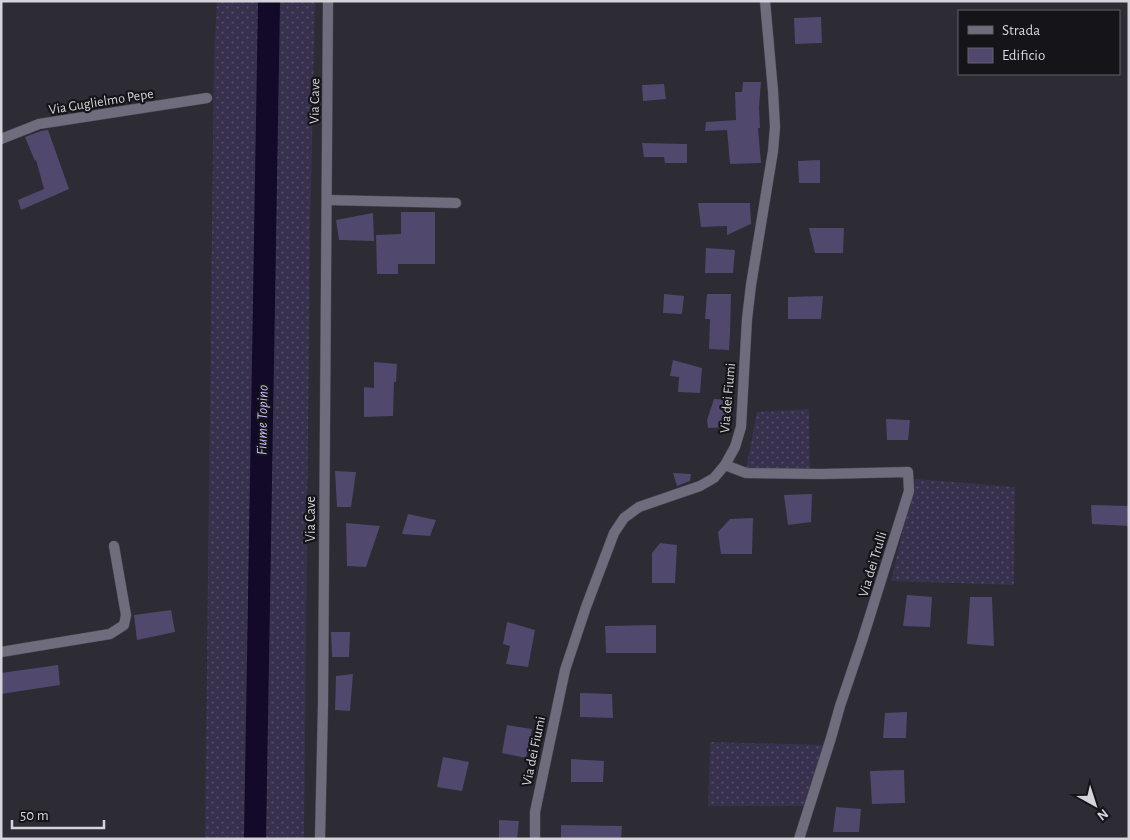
<svg xmlns="http://www.w3.org/2000/svg" width="1130" height="840" viewBox="0 0 1130 840" font-family="'Alegreya Sans',sans-serif">
  <style>
    .grass { fill: url(#grass-dots) }
    .lines { fill: none; stroke-linecap: round; stroke-linejoin: round }
    .river { stroke: #130928; stroke-width: 22 }
    .building { fill: #50486d }
    .street-casing { stroke: #48464f; stroke-width: 11 }
    .street { stroke: #6f6c7d; stroke-width: 10 }
    .labels { text-anchor: middle; stroke-width: 4.5; stroke-linejoin: round; paint-order: stroke }
    .street-label { font-size: 14px; fill: #d5d4da; stroke: #151418 }
    .water-label { font-size: 15px; font-style: italic; fill: #c6b9f9; stroke: #151418 }
  </style>
  <defs>
    <pattern id="grass-dots" width="8" height="8" patternUnits="userSpaceOnUse" patternTransform="scale(1.25)"><rect width="8" height="8" fill="#38314e"/><path d="M2 2h.1M6 6h.1" fill="none" stroke="#544e67" stroke-width="1.8" stroke-linecap="round"/></pattern>
  </defs>
  <rect width="100%" height="100%" fill="#2d2b34"/>
  <g class="grass">
    <polygon points="217,1 315,1 310,231 304,839 205,839 214,56"/>
    <polygon points="809,409 810,468 746,469 757,412"/>
    <polygon points="915,479 1015,487 1014,585 891,581"/>
    <polygon points="710,742 825,745 804,806 708,806"/>
  </g>
  <g class="lines">
    <polyline class="river" points="255,839 269,1"/>
  </g>
  <g class="building">
    <polygon points="821,17 822,43 795,44 794,18"/>
    <polygon points="743,82 761,82 759,107 760,128 758,128 761,163 730,164 727,130 705,131 706,122 736,120 735,92 742,92"/>
    <polygon points="664,84 666,99 643,101 642,85"/>
    <polygon points="48,130 69,189 21,210 18,200 44,189 36,160 35,161 25,137 41,131"/>
    <polygon points="642,143 687,144 687,163 665,163 664,157 644,157"/>
    <polygon points="820,160 820,183 799,183 798,161"/>
    <polygon points="698,203 750,203 751,224 727,235 727,226 701,227"/>
    <polygon points="401,212 435,212 435,264 398,264 398,274 377,274 376,235 401,234"/>
    <polygon points="373,213 374,241 339,240 336,220"/>
    <polygon points="809,228 844,228 843,253 815,253"/>
    <polygon points="706,248 735,250 733,273 705,273"/>
    <polygon points="664,294 684,296 682,314 663,313"/>
    <polygon points="707,294 731,294 730,333 729,350 709,349 710,319 705,319"/>
    <polygon points="823,296 821,319 788,319 788,297"/>
    <polygon points="673,360 702,368 700,393 678,392 679,377 670,376"/>
    <polygon points="374,362 397,364 396,382 394,382 393,416 364,417 364,387 374,388"/>
    <polygon points="714,399 733,400 731,427 708,428 707,420"/>
    <polygon points="886,419 910,420 908,440 887,440"/>
    <polygon points="335,471 356,472 351,507 337,507"/>
    <polygon points="673,473 691,474 690,481 677,486"/>
    <polygon points="812,494 811,522 788,525 784,495"/>
    <polygon points="1091,505 1129,506 1129,526 1092,524"/>
    <polygon points="408,514 436,520 430,536 402,534"/>
    <polygon points="753,518 752,554 721,554 718,532 730,519"/>
    <polygon points="346,523 380,526 366,567 347,566"/>
    <polygon points="660,543 677,545 675,583 652,583 652,553"/>
    <polygon points="907,595 932,597 930,627 903,626"/>
    <polygon points="970,597 992,597 994,646 967,644"/>
    <polygon points="171,610 175,632 137,640 134,615"/>
    <polygon points="507,622 535,630 528,667 506,664 510,646 503,644"/>
    <polygon points="656,625 656,653 606,653 605,626"/>
    <polygon points="331,632 350,632 349,657 332,657"/>
    <polygon points="58,665 60,685 1,694 1,673"/>
    <polygon points="353,674 350,711 335,710 336,676"/>
    <polygon points="580,693 612,694 613,718 580,717"/>
    <polygon points="907,712 906,738 883,738 885,713"/>
    <polygon points="507,725 532,729 526,758 502,753"/>
    <polygon points="443,757 469,762 462,791 437,787"/>
    <polygon points="571,759 604,761 603,782 571,782"/>
    <polygon points="904,770 905,803 872,804 870,771"/>
    <polygon points="836,807 861,809 859,832 833,832"/>
    <polygon points="499,820 519,821 517,839 499,839"/>
    <polygon points="561,825 622,826 621,839 561,839"/>
  </g>
  <g class="lines">
    <defs>
      <g id="street">
        <polyline points="1,139 39,124 207,98"/>
        <polyline points="327,200 456,203"/>
        <polyline points="725,465 746,473 822,474 908,472 909,491 862,641 840,706 831,738 799,839"/>
        <polyline points="1,652 110,634 124,625 126,615 114,546"/>
        <polyline points="320,839 323,704 328,1"/>
        <polyline points="535,839 535,812 565,670 586,607 614,533 624,518 639,507 700,486 714,478 725,465 735,447 741,427 747,319 751,285 773,151 775,127 773,91 765,1"/>
      </g>
    </defs>
    <use href="#street" class="street-casing"/>
    <use href="#street" class="street"/>
  </g>
  <g class="labels">
    <g class="street-label">
      <text transform="translate(101 101) rotate(-9)" y="5">Via Guglielmo Pepe</text>
      <text transform="translate(314 101) rotate(-89)" y="5">Via Cave</text>
      <text transform="translate(727 398) rotate(-85)" y="5">Via dei Fiumi</text>
      <text transform="translate(310 519) rotate(-90)" y="5">Via Cave</text>
      <text transform="translate(872 564) rotate(-73)" y="5">Via dei Trulli</text>
      <text transform="translate(533 751) rotate(-78)" y="5">Via dei Fiumi</text>
    </g>
    <g class="water-label">
      <text transform="translate(262 420) rotate(-89)" y="5">Fiume Topino</text>
    </g>
  </g>
  <rect width="1130" height="840" fill="none" stroke="#d5d4da" stroke-width="5"/>
  <rect x="958" y="10" width="162" height="65" fill="#151418" stroke="#626166"/>
  <rect x="968" y="26" width="25" height="8" fill="#6f6c7d" stroke="#626166"/>
  <text x="1002" y="35" font-size="15" fill="#d5d4da">Strada</text>
  <rect x="968" y="48" width="25" height="15" fill="#50486d" stroke="#626166"/>
  <text x="1002" y="60" font-size="15" fill="#d5d4da">Edificio</text>
  <g transform="translate(1095 805) rotate(141)" stroke="#151418" stroke-width="4" paint-order="stroke">
  <path d="M0-4L9 19L0 12L-9 19Z" fill="#d5d4da"/>
  <text y="-8" font-size="14" font-weight="bold" text-anchor="middle" fill="#d5d4da">N</text>
  </g>
  <path d="M12 820v8h92v-8" fill="none" stroke="#d5d4da" stroke-width="2.5"/>
  <text x="20" y="820" font-size="15" fill="#d5d4da" stroke="#151418" stroke-width="4" paint-order="stroke">50 m</text>
</svg>
